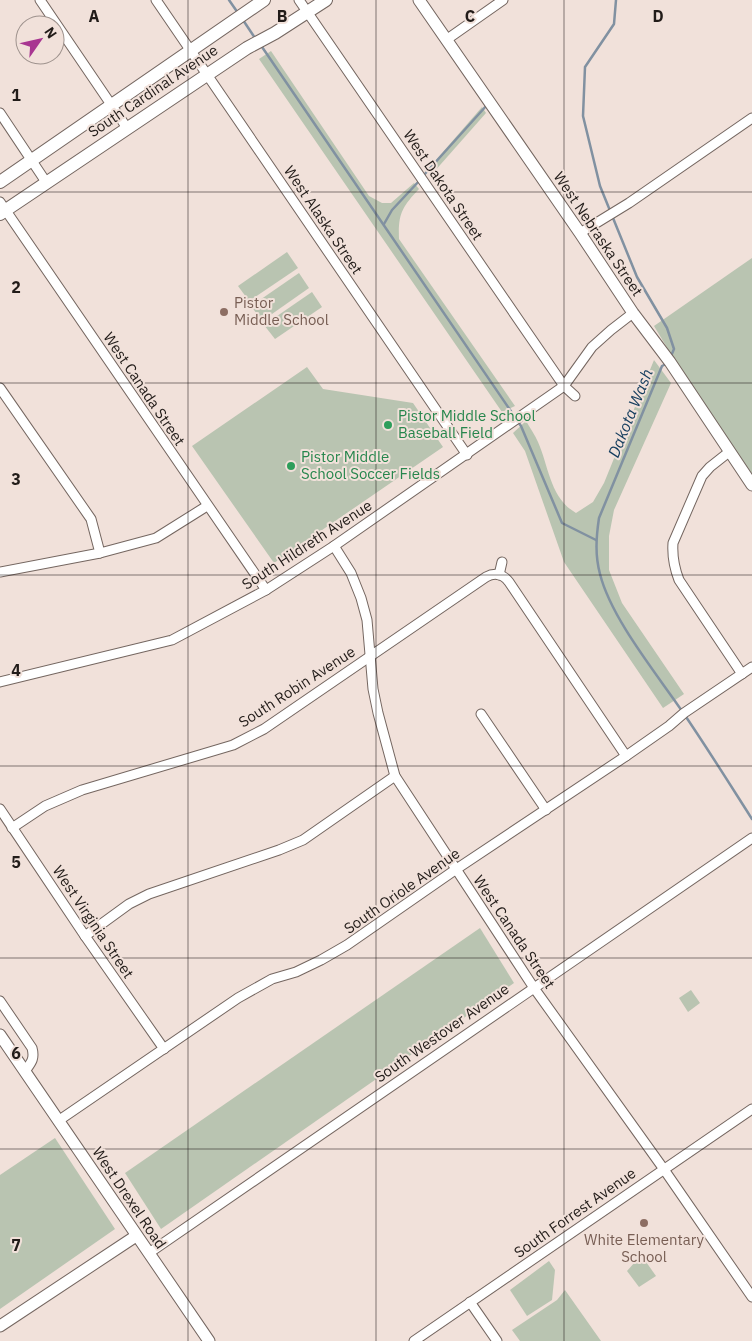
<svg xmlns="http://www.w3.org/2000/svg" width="752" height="1341" viewBox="0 0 752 1341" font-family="'IBM Plex Sans',sans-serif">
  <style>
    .green { fill: #b9c4b1 }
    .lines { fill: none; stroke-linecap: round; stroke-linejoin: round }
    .stream { stroke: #8191a1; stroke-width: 2.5 }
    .minor-casing { stroke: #746660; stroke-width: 11 }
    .tertiary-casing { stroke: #746660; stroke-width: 13 }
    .secondary-casing { stroke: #746660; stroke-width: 14 }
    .minor { stroke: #fff; stroke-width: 9 }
    .tertiary { stroke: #fff; stroke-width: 11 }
    .secondary { stroke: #fff; stroke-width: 12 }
    .grid { fill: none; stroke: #221c19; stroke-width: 1; stroke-opacity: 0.55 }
    .education-dot { fill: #8d6e63; stroke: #f1e1da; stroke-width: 2 }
    .leisure-dot { fill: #2e9e5b; stroke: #f1e1da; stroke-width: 2 }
    .labels { text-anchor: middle; stroke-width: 4; stroke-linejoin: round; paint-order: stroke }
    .street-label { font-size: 15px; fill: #221c19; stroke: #f1e1da }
    .education-label { font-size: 15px; fill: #785e54; stroke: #f1e1da; text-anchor: start }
    .leisure-label { font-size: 15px; fill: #27864d; stroke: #f1e1da; text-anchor: start }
    .water-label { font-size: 16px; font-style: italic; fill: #133c5d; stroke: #f1e1da }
    .grid-label { font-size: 16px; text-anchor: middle; font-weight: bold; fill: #221c19; stroke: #f1e1da; stroke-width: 4; stroke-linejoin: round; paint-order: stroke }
  </style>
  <rect width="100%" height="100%" fill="#f1e1da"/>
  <g class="green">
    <path d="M271 51 369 196 382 203H391L414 183 419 189C402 207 398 214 399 239L515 406 502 412 259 59Z"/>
    <polygon points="482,107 486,113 433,173 429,168"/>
    <polygon points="287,252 298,268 249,301 238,286"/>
    <polygon points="752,258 752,475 680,369 654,326"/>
    <polygon points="299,273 309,288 262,321 251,306"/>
    <polygon points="312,292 322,307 275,339 264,325"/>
    <path d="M654 360 671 383 614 510 609 536V570L622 603 684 694 663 708 564 562 525 451 513 433 526 421C530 428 535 435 538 442 549 467 550 498 576 513L593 502 604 483Z"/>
    <polygon points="307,367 323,389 413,403 443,447 274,563 192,446"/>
    <polygon points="480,928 514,983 161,1229 125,1173"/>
    <polygon points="691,990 700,1003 688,1012 679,998"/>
    <polygon points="55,1138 115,1229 0,1309 0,1175"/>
    <polygon points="642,1259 644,1259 656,1276 639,1287 627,1271 635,1262"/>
    <polygon points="549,1261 555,1270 552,1300 527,1316 510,1290"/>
    <polygon points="565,1290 601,1341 520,1341 512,1330 557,1300"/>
  </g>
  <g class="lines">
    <g class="stream">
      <polyline points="229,0 238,13"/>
      <polyline points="616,0 614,24 585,67 583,116 600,186 637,277 667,328 674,349 671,356"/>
      <polyline points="243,20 255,38"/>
      <polyline points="260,44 521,426 562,523 596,540"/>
      <polyline points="423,176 487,105"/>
      <polyline points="384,224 392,210 420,180"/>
      <path d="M666 364 662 366 599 518C596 538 595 555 600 574 611 618 656 673 682 711 706 746 729 783 752 819"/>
    </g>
    <defs>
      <g id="minor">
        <polyline points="40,0 127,128"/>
        <polyline points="156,0 467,455"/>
        <polyline points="299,0 564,386 575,396"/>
        <polyline points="446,40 503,0"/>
        <polyline points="0,113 46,182"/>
        <polyline points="0,202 266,590"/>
        <polyline points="580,233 629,203 752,118"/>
        <polyline points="0,388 91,519 100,553"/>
        <path d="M729 452 710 467 702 476 673 543C672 557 674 567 679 580L742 674"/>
        <polyline points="334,546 351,573 361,598 367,620 373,689 378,713 395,776 534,988 663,1168 752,1297"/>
        <polyline points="0,572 100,553 156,538 207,506"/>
        <polyline points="499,575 502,562"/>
        <polyline points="0,682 172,640 266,590 334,546 564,386 592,347 611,330 633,313"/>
        <polyline points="481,714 546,810"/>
        <polyline points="0,809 85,936 164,1049"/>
        <path d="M12 828 45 806 82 790 233 745 264 729 486 577C495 572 503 574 509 582L626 756"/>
        <polyline points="85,936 129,904 149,894 279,850 303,840 395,776"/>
        <path d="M0 1001 32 1048C35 1059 31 1063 25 1071"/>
        <polyline points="58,1121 238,998 272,979 296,972 321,960 347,945 455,870 626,756 669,726 684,713 752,667"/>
        <polyline points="149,1253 752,838"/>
        <polyline points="470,1302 497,1341"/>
        <polyline points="414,1341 752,1109"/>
      </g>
      <g id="tertiary">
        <polyline points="419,0 580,233 633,313 670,362 752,485"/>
        <polyline points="0,1035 209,1341"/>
        <polyline points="0,1326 136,1236"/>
      </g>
      <g id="secondary">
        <polyline points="0,182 264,0"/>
        <polyline points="0,214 247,48 275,33 326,0"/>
      </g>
    </defs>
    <use href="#minor" class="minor-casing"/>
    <use href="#tertiary" class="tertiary-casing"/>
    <use href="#secondary" class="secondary-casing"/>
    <use href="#minor" class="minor"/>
    <use href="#tertiary" class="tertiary"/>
    <use href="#secondary" class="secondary"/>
  </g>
  <path class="grid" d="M188 0V1341M376 0V1341M564 0V1341M0 192H752M0 383H752M0 575H752M0 766H752M0 958H752M0 1149H752"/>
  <g class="education-dot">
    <circle cx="224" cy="312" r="5"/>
    <circle cx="644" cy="1223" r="5"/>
  </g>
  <g class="leisure-dot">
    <circle cx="388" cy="425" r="5"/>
    <circle cx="291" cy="466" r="5"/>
  </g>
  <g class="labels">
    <g class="street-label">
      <text transform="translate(153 91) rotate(-34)" y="5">South Cardinal Avenue</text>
      <text transform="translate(443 185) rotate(56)" y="5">West Dakota Street</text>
      <text transform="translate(323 220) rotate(56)" y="5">West Alaska Street</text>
      <text transform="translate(598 234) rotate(56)" y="5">West Nebraska Street</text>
      <text transform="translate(144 389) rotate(56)" y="5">West Canada Street</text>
      <text transform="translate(307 545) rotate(-33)" y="5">South Hildreth Avenue</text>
      <text transform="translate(297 687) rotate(-33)" y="5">South Robin Avenue</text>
      <text transform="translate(402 891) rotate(-35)" y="5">South Oriole Avenue</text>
      <text transform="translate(93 922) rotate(56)" y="5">West Virginia Street</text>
      <text transform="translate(514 932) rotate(56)" y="5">West Canada Street</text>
      <text transform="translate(442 1033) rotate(-35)" y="5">South Westover Avenue</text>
      <text transform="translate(129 1198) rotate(56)" y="5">West Drexel Road</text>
      <text transform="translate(575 1213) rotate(-35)" y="5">South Forrest Avenue</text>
    </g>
    <g class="education-label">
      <text x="234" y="308">Pistor<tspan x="234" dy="17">Middle School</tspan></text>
      <text x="644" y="1245" text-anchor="middle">White Elementary<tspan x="644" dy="17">School</tspan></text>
    </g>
    <g class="leisure-label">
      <text x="398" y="421">Pistor Middle School<tspan x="398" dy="17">Baseball Field</tspan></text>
      <text x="301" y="462">Pistor Middle<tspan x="301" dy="17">School Soccer Fields</tspan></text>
    </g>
    <g class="water-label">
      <text transform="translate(630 413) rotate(-68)" y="6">Dakota Wash</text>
    </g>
  </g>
  <g class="grid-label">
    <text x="94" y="22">A</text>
    <text x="282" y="22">B</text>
    <text x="470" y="22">C</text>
    <text x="658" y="22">D</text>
    <text x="16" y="101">1</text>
    <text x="16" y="293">2</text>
    <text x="16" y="485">3</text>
    <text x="16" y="676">4</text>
    <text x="16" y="868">5</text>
    <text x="16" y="1059">6</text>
    <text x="16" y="1251">7</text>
  </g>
  <g transform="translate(40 40) rotate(56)"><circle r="24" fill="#f1e1da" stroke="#9e928d"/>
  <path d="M0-4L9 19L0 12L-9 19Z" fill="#a83691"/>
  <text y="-8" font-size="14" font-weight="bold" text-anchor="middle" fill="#221c19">N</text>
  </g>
</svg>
